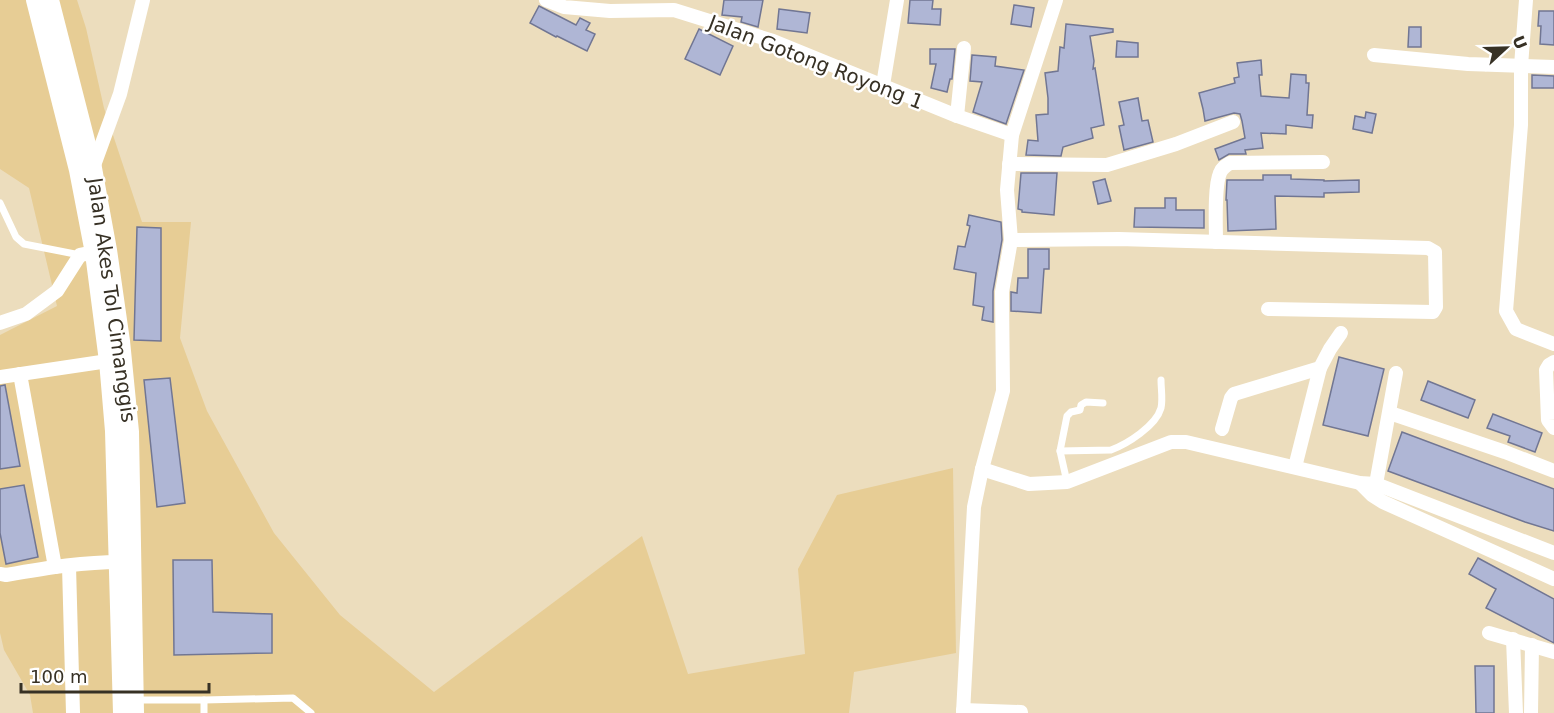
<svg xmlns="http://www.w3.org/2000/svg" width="1554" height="713" viewBox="0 0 1554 713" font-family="'DejaVu Sans',sans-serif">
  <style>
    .green { fill: #e7cd95 }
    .building { fill: #afb6d5; stroke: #717693; stroke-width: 1.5 }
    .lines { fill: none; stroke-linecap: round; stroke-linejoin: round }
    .service { stroke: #fff; stroke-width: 7 }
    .minor { stroke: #fff; stroke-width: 14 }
    .secondary { stroke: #fff; stroke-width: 18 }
    .labels { text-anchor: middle; stroke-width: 5; stroke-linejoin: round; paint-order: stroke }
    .street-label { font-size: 20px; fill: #373125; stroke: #fff }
  </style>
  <rect width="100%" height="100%" fill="#ecddbd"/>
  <polygon class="green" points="0,0 77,0 86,28 104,108 142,222 191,222 180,338 207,411 274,533 340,615 434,692 642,536 688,674 805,654 798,569 837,495 953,468 956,653 854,672 849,713 33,713 30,695 4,650 0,633 0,335 57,306 29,188 0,169"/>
  <g class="building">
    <polygon points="724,0 763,0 758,27 741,22 742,17 722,15"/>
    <polygon points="910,0 933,0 932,9 941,9 940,25 908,23"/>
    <polygon points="1014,5 1034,8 1031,27 1011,24"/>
    <polygon points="539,6 576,25 580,18 590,23 586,30 595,34 587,51 557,36 556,37 530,23"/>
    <polygon points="779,9 810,13 807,33 777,29"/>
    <polygon points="1539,11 1554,11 1554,45 1540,44 1541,26 1538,26"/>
    <polygon points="1066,24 1113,29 1113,32 1090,36 1094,61 1093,69 1095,68 1104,125 1091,128 1093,138 1063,147 1061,156 1026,155 1028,140 1038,141 1036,115 1048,114 1048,98 1045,73 1058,71 1060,47 1064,48"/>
    <polygon points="1409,27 1421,27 1421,47 1408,47"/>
    <polygon points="699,29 733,46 720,75 685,59"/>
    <polygon points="1117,41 1138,43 1138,57 1116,57"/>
    <polygon points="930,49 955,49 952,79 950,79 947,92 931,88 936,64 930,64"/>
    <polygon points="972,55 996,57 995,66 1024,70 1006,124 973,112 982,82 970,81"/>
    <polygon points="1261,60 1262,75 1259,75 1261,96 1289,98 1291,74 1306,75 1306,83 1309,83 1307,115 1313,115 1312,128 1286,125 1286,134 1261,133 1263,148 1245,150 1246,154 1229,154 1219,160 1215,149 1245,138 1242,121 1240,114 1234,113 1205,121 1203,109 1199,93 1235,83 1234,78 1239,77 1237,63"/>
    <polygon points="1532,75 1554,76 1554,88 1532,88"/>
    <polygon points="1138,98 1142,121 1148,120 1153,142 1124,150 1119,126 1124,125 1119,102"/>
    <polygon points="1366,112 1376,114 1372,133 1353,129 1355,116 1365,118"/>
    <polygon points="1021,173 1057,173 1054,215 1022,212 1022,210 1018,209"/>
    <polygon points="1263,175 1291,175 1291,179 1324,180 1324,181 1359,180 1359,192 1324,193 1324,197 1275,196 1276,229 1228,231 1227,200 1226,200 1227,180 1263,180"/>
    <polygon points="1105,179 1111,201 1098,204 1093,182"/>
    <polygon points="1165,198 1176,198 1176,210 1204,210 1204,228 1134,227 1135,208 1165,208"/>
    <polygon points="969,215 1001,222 1002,240 993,291 993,322 982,320 984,307 973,305 976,273 954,269 958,246 965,247 970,226 967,225"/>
    <polygon points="137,227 161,228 161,341 134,340"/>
    <polygon points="1028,249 1049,249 1049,269 1044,269 1041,313 1011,311 1011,292 1017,293 1018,278 1028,278"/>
    <polygon points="1339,357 1384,369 1368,436 1323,425"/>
    <polygon points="170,378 185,503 157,507 144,380"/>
    <polygon points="1428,381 1475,400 1468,418 1421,400"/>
    <polygon points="5,385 20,466 0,469 0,386"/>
    <polygon points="1493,414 1542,433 1535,452 1508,442 1510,436 1487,428"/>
    <polygon points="1402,432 1554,489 1554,531 1525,522 1388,471"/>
    <polygon points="24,485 38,557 6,564 0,533 0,489"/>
    <polygon points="1478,558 1554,599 1554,643 1486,608 1496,589 1469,574"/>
    <polygon points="173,560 212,560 213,612 272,614 272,653 174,655"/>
    <polygon points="1475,666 1494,666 1494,713 1476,713"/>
  </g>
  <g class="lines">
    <g class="service">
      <polyline points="0,203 16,237 24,244 80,255"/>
      <path d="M1060 451 1111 450C1127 444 1156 426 1161 408 1163 399 1161 389 1161 380"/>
      <polyline points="1067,482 1060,451 1067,416 1071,412 1080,410 1081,405 1086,402 1103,403"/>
      <polyline points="135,700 204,700 293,698 311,713"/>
      <polyline points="204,713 204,700"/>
    </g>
    <g class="minor">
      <polyline points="546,0 564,7 610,11 674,10 773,41 957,116 1012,135"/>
      <polyline points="1526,0 1521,66 1521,125 1506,311 1516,329 1554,344"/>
      <polyline points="1374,55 1468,64 1554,67"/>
      <polyline points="883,85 897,0"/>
      <polyline points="957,116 964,48"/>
      <polyline points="1009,164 1107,165 1176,144 1233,122"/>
      <polyline points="93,168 120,94 143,0"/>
      <polyline points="1011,240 1119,239 1428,248 1435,252 1436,307 1433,312 1268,309"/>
      <path d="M1216 242C1216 225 1214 187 1220 173 1222 168 1225 166 1230 163L1323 162"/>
      <polyline points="0,323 26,314 57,291 80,255 101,251"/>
      <polyline points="1554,362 1549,365 1546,370 1548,420 1554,428"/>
      <polyline points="20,374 55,567"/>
      <polyline points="0,377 108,361"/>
      <polyline points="1390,413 1505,452 1554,471"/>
      <polyline points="1222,429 1231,398 1234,394 1320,368"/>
      <polyline points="1295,467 1320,368 1330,349 1341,333"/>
      <polyline points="982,469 1029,484 1067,482 1171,442 1186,442 1360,483 1376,484 1554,553"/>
      <polyline points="1360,483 1372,495 1383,502 1554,579"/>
      <polyline points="1376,484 1396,373"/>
      <polyline points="69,566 73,713"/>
      <path d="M0 574 6 575C46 568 87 561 127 562"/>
      <polyline points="1489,633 1554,652"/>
      <polyline points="1513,639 1516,713"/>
      <polyline points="963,710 1021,712"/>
      <polyline points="963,713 974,507 982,469 1003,391 1002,292 1011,240 1007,190 1012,135 1056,0"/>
      <polyline points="1531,713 1532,645"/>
    </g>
    <g class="secondary">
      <polyline points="35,0 78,170 94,253 108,361 114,431 122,713"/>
      <polyline points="50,0 93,168 108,250 121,341 130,432 135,713"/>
    </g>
  </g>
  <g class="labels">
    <g class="street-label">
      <text transform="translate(816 62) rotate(21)" y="7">Jalan Gotong Royong 1</text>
      <text transform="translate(112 300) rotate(82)" y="7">Jalan Akes Tol Cimanggis</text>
    </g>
  </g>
  <g transform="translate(1506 48) rotate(68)" stroke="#ffffff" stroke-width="4.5" paint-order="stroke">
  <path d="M0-4.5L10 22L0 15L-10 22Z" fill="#373125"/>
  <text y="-9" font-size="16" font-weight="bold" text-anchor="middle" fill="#373125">U</text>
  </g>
  <path d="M21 683v9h188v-9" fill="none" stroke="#373125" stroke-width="3"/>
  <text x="30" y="683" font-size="18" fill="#373125" stroke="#ffffff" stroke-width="4.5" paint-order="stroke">100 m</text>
</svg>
